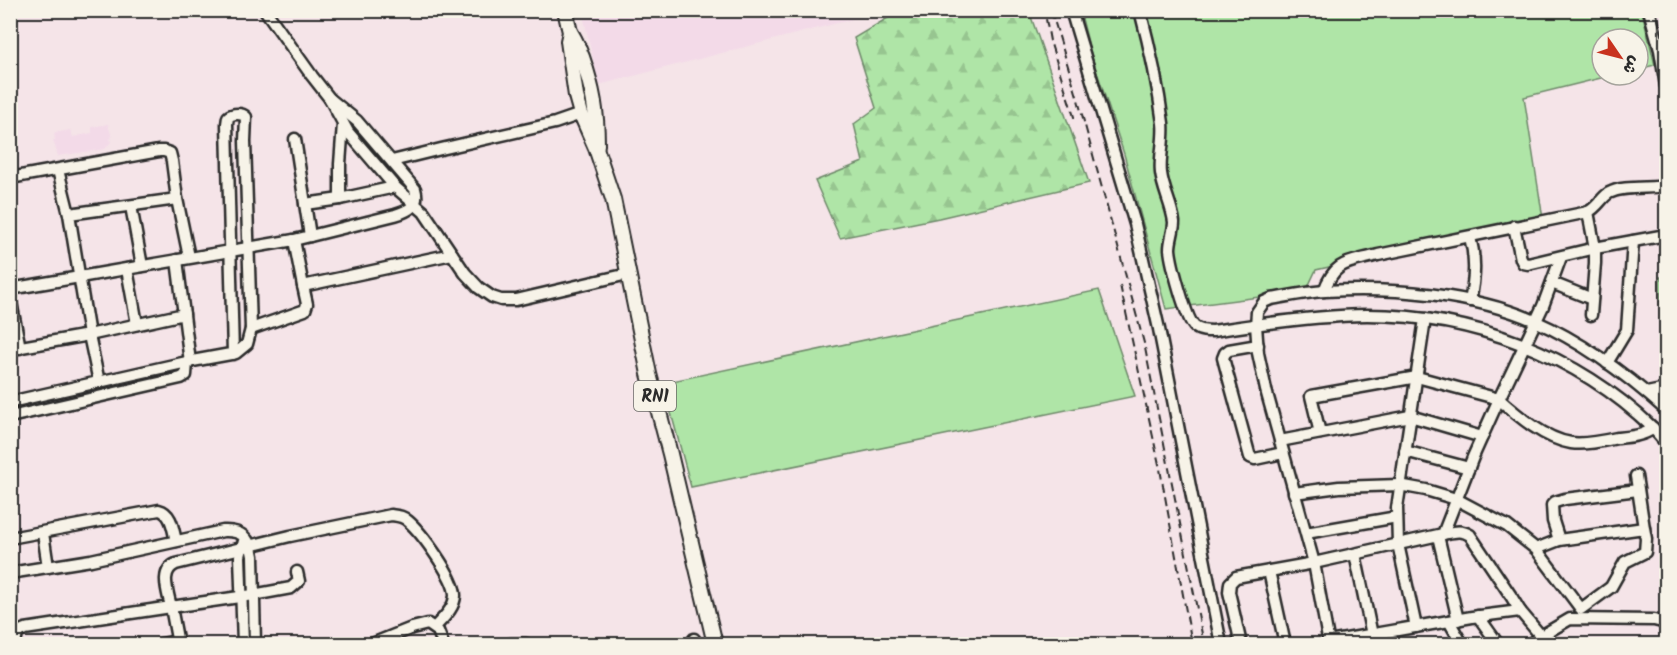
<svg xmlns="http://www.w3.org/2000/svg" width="1677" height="655" viewBox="0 0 1677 655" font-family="Kalam,'Playpen Sans Arabic',sans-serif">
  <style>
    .built { fill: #f3dae8 }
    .grass { fill: #afe5a7; stroke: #6d8869; stroke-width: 1.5 }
    .forest { fill: url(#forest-firs); stroke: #6d8869; stroke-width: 1.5 }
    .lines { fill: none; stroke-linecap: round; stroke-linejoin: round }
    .minor-casing { stroke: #2b2b2b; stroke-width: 15 }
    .major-casing { stroke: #2b2b2b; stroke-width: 18 }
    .minor { stroke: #f7f3e8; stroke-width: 10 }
    .major { stroke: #f7f3e8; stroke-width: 14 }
    .rail { stroke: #2b2b2b; stroke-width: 2; stroke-dasharray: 9 4.5; stroke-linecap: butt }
    .labels { text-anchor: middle; stroke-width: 4.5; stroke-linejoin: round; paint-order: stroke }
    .shield { fill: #f7f3e8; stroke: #686764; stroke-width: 1.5 }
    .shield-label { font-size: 18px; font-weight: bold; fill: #2b2b2b }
  </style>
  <defs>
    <pattern id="forest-firs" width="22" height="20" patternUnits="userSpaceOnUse" patternTransform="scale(1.5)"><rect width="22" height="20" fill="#afe5a7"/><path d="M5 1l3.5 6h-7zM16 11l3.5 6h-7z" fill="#97c590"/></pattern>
  </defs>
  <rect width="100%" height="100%" fill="#f5e4e8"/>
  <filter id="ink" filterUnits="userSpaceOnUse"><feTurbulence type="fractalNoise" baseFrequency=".0167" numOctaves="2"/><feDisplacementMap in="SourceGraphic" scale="12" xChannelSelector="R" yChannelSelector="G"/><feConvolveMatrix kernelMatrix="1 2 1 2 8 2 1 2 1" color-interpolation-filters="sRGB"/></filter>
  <g filter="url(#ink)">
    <g class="built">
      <polygon points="582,11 582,10 884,11 599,85"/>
      <polygon points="108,124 112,138 110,139 111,142 105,149 58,156 53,140 55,140 54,133 70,130 73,137 92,133 92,127"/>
    </g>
    <g class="grass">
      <polygon points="1080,11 1642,11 1655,65 1638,69 1638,39 1602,39 1602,75 1613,75 1524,97 1543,219 1316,270 1306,291 1166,309 1124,154 1091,54"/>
      <polygon points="1660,277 1666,278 1666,544 1663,518"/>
      <polygon points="1099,290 1135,396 691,487 663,383"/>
    </g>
    <polygon class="forest" points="1029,11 1089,183 939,218 840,238 815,181 863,162 854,124 876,108 854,38 891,16 905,11"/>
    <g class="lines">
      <defs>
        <g id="minor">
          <polyline points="265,10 312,76 330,99 348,132 395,187 424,212 465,273 479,288 492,297 501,300 516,300 628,274"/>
          <polyline points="1071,10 1135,224 1159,329 1221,644"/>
          <path d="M1140 10C1150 48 1158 85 1163 123 1165 140 1159 157 1161 173 1163 190 1172 205 1174 222 1174 231 1170 240 1170 249 1171 262 1186 320 1195 327 1200 331 1207 331 1213 331 1264 323 1315 316 1367 315 1473 315 1576 354 1653 428 1644 436 1629 437 1617 438 1603 441 1585 445 1571 443 1545 439 1518 416 1499 399L1473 457 1443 534 1314 563 1236 577 1230 583 1229 592 1241 644"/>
          <polyline points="1649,10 1660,50 1666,86"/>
          <polyline points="343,124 340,164 340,199 395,187"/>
          <polyline points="295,139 310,236"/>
          <polyline points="392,161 441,149 555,123 581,114"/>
          <polyline points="58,170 69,214"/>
          <polyline points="10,178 159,151 164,151 170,153 172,161 177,199"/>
          <polyline points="305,204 340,199"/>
          <polyline points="131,206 142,266"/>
          <polyline points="1588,212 1595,248 1595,263 1591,315"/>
          <polyline points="1514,226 1521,259 1523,263 1528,264 1595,248 1666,235"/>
          <polyline points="294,240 303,286 452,254"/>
          <polyline points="177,260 190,362"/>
          <polyline points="127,269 137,324"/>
          <polyline points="1552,283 1592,299"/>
          <path d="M10 289 294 240 395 215C409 211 420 205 415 189L357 121 330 99"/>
          <path d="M1324 291C1335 260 1349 263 1378 255L1588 212C1598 207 1601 198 1609 193 1623 185 1650 189 1666 186"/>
          <polyline points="10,297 20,348"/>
          <path d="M1470 301C1475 278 1476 259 1470 237"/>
          <polyline points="251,329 305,310 307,304 303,286"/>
          <polyline points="1258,345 1229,350 1225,353 1223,358 1250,457 1255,459 1283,453"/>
          <polyline points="10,349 89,335 184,314"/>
          <polyline points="1607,363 1627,330 1633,241"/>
          <polyline points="99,382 89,335 69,214 177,199 189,257"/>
          <polyline points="1647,393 1666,389"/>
          <path d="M10 402 187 362 236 353 247 344 251 329 245 141 246 117C242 113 233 113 228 117L227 124 233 354"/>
          <polyline points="10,417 181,378 186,375 187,362"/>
          <polyline points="1653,428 1666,443"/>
          <polyline points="1320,433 1311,396 1417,377 1499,399 1543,306 1561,257"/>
          <polyline points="1280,441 1410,416 1482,437"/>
          <polyline points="1405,451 1469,468"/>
          <polyline points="1636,476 1644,528"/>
          <polyline points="1294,493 1339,487 1399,485 1426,490 1456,499 1507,526 1536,549 1581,609 1611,587 1625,562 1645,552 1646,539 1644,528 1559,540 1536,549"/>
          <polyline points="43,533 48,567"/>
          <polyline points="1306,533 1397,517"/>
          <path d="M1443 534C1453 532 1461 529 1470 535L1511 596 1520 611"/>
          <polyline points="1438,536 1458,620"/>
          <path d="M10 538 159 510C172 513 173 530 176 541"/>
          <polyline points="1559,540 1553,521 1552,505 1555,502 1565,499 1638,490"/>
          <polyline points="1355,554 1372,635"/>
          <polyline points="1269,571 1285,644"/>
          <path d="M10 573 91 560 223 531C241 530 250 537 253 556L255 644"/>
          <polyline points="1478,616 1498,644"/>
          <polyline points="1449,621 1462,644"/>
          <polyline points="1416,627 1398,544 1397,508 1425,319"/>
          <polyline points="694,639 695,644"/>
          <polyline points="1329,642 1472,617 1520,611 1541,636"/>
          <path d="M16 644C15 636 17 632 25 629L171 607C168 592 159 571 176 564L290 536 391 515C398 516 403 516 408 521 421 532 456 579 455 596 454 609 443 618 435 627"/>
          <polyline points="161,644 177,641"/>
          <polyline points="178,644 171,607 253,595 291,588 299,581 297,572"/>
          <polyline points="243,644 240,556 244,541"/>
          <polyline points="372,644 412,628 428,624 438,631 443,644"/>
          <polyline points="510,644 526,644"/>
          <path d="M1329 644 1314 563 1266 390 1258 353 1256 325 1257 312 1264 302 1271 299C1289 296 1307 292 1325 291 1391 287 1474 294 1535 321 1583 342 1627 375 1666 410"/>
          <polyline points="1530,644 1541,636 1570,619 1654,620 1666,623"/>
        </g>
        <g id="major">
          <polyline points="565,10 570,32 568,41 576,96 581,114 596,148 613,199 649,374 670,454 715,644"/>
          <path d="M570 32C576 40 578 48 582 57 593 89 597 111 597 145"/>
        </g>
      </defs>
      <use href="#minor" class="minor-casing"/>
      <use href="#major" class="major-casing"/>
      <use href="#minor" class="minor"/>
      <use href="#major" class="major"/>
      <g class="rail">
        <polyline points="1051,10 1077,96 1144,343 1204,644"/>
        <polyline points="1046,19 1050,41 1075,120"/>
        <polyline points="1120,285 1160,469 1192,644"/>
      </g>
    </g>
  </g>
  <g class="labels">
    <rect class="shield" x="634" y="381" width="42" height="30" rx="4.5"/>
    <g class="shield-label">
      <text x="655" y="402">RN1</text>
    </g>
  </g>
  <rect width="1677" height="655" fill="none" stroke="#f7f3e8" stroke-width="36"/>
  <rect x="18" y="18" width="1641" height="619" fill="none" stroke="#2b2b2b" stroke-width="2" filter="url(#ink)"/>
  <g transform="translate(1620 57) rotate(125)"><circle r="28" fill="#f7f3e8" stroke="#a5a39c" stroke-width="1.5"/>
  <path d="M0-4.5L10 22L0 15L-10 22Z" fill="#c8321e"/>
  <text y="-9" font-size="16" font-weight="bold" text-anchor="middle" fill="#2b2b2b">ش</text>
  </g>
</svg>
